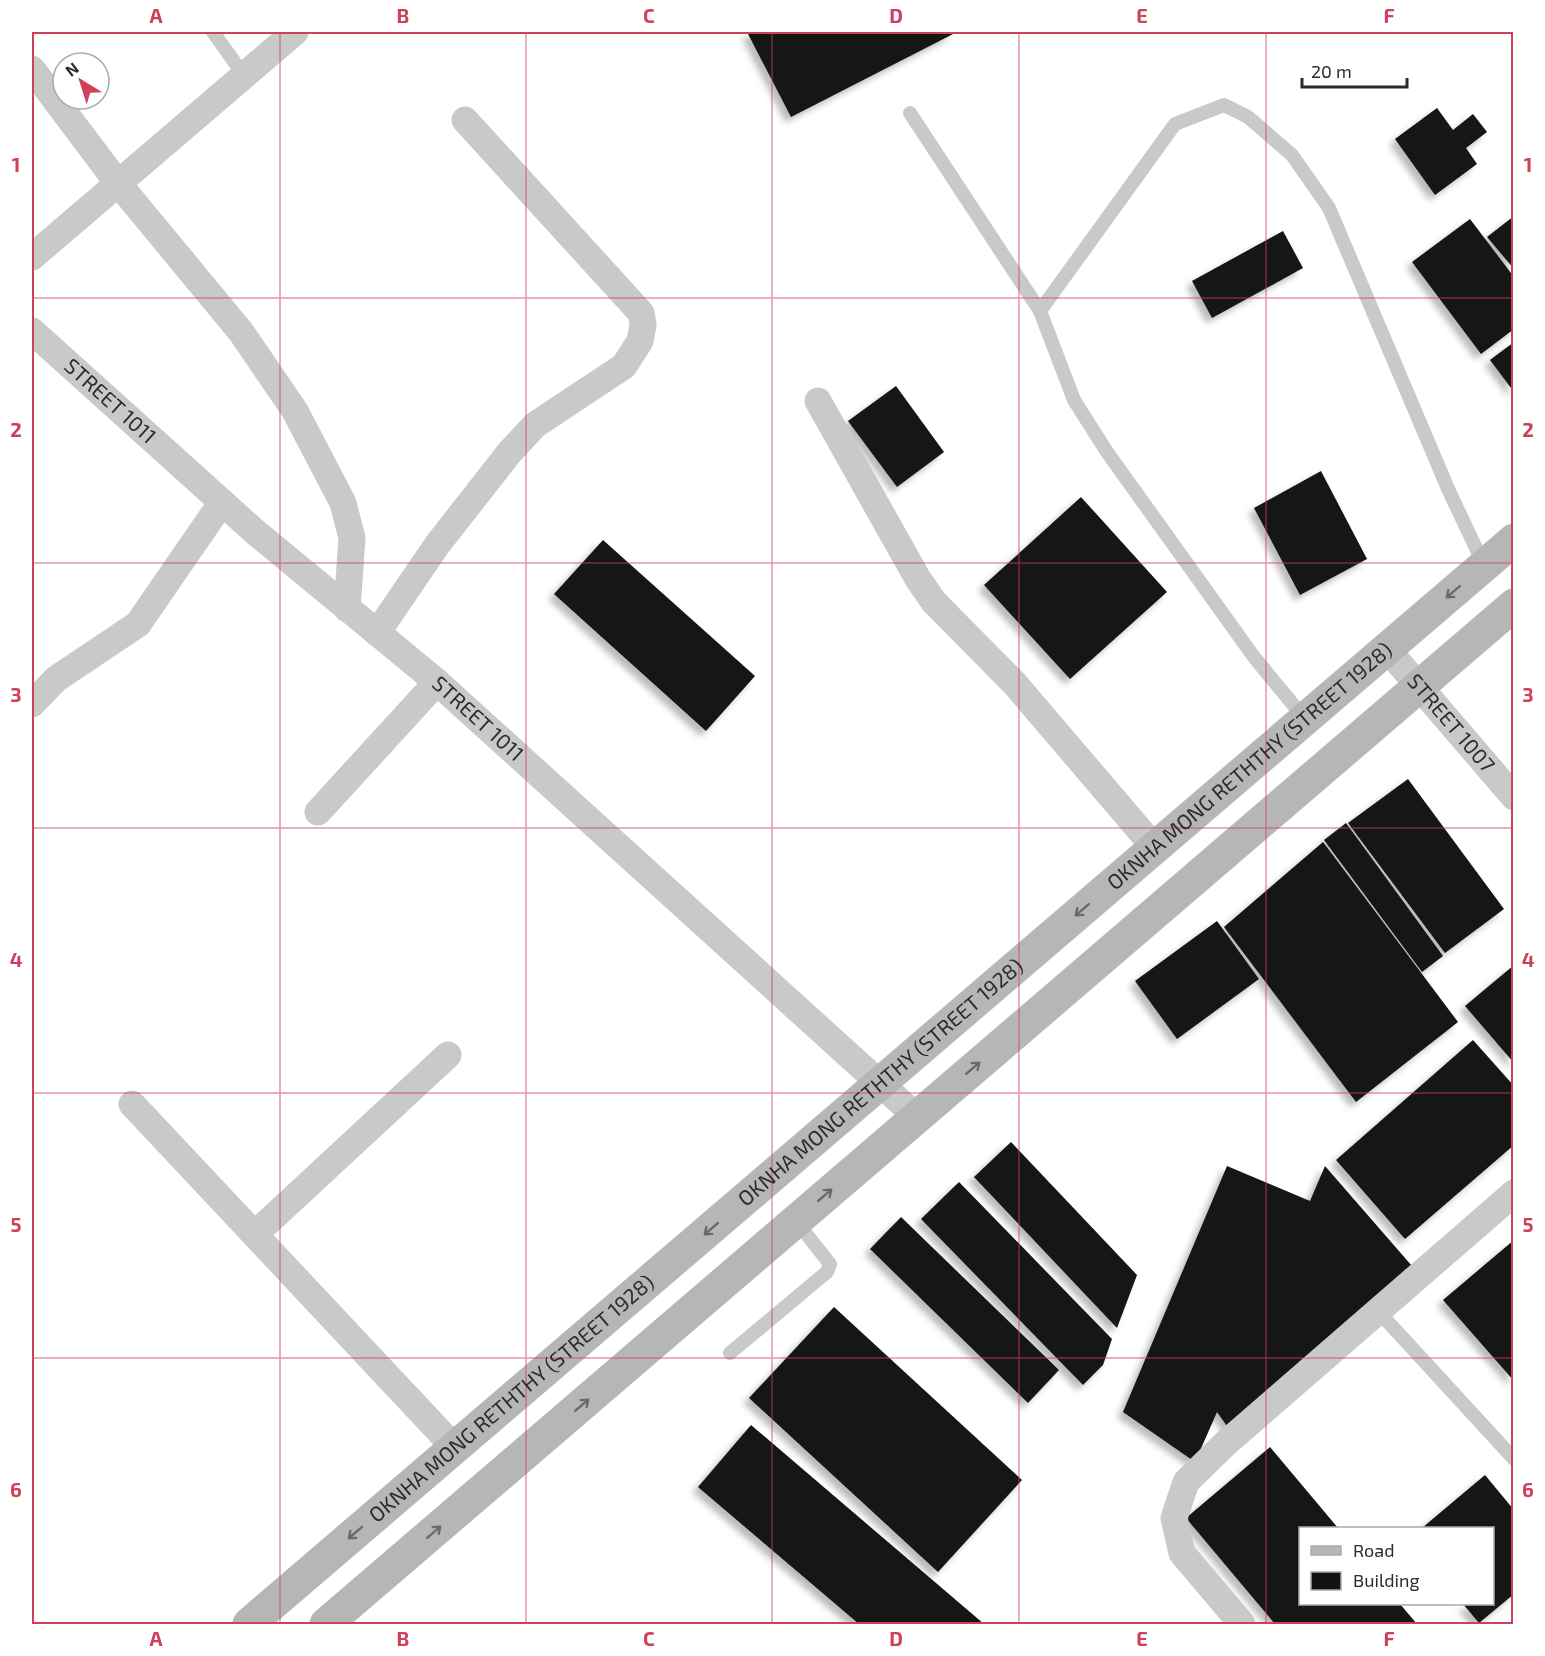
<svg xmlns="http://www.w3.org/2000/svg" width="1545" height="1656" viewBox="0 0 1545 1656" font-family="'Exo 2',sans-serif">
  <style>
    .building { fill: #131313; filter: url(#shadow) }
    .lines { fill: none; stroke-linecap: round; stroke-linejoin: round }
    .lane { stroke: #c9c9c9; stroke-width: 14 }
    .street { stroke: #c9c9c9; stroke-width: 27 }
    .secondary { stroke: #b6b6b6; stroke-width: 33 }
    .oneway { stroke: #6a6a6a }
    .grid { fill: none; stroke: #cf415b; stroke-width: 1.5; stroke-opacity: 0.55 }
    .labels { text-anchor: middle; stroke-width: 6; stroke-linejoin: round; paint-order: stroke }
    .street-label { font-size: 21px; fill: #2c2c2c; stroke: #fff }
    .neatline { fill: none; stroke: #cf415b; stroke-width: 2 }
    .grid-label { font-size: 20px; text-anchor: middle; font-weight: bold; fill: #cf415b }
  </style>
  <defs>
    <filter id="shadow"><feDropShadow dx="-5.5" dy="5.5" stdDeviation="3" flood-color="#0004"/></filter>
  </defs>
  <rect width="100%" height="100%" fill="#fff"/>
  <g class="building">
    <polygon points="747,32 957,32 791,117"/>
    <polygon points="1437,108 1453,130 1473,114 1487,132 1466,148 1477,164 1435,195 1395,139"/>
    <polygon points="1514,216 1514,269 1487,237"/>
    <polygon points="1470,219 1514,277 1514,329 1481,354 1412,262"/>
    <polygon points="1283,231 1303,268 1212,318 1192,281"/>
    <polygon points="1514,342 1514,392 1490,360"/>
    <polygon points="896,386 944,452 897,487 848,421"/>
    <polygon points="1321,471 1367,559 1300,595 1254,508"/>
    <polygon points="1081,497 1167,592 1070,679 984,585"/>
    <polygon points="603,540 755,676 706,731 554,594"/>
    <polygon points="1408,779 1504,909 1445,953 1348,823"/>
    <polygon points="1346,823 1443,956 1422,972 1324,840"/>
    <polygon points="1323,842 1458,1022 1356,1102 1224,927"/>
    <polygon points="1217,921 1259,979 1177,1039 1135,981"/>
    <polygon points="1514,965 1514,1063 1465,1006"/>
    <polygon points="1473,1040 1514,1086 1514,1145 1405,1239 1336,1160"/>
    <polygon points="1011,1142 1137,1275 1117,1328 974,1177"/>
    <polygon points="1227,1166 1310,1201 1325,1166 1412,1266 1229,1429 1217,1412 1195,1462 1123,1412"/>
    <polygon points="959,1182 1112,1339 1103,1365 1083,1385 921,1219"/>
    <polygon points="901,1217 1059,1370 1028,1403 870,1249"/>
    <polygon points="1514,1240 1514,1381 1443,1300"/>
    <polygon points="834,1307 1022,1480 938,1572 749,1398"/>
    <polygon points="751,1425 984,1624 859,1624 698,1487"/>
    <polygon points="1270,1447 1338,1528 1300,1528 1300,1604 1400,1604 1417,1624 1275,1624 1186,1518"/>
    <polygon points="1485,1475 1514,1510 1514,1594 1479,1623 1463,1604 1492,1604 1492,1528 1422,1528"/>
  </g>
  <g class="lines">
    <g class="lane">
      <polyline points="213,32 243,74"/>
      <polyline points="910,113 1040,311 1074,400 1107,452 1254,657 1305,719"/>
      <polyline points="1040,311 1175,124 1224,105 1248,117 1292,155 1329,208 1449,491 1484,565"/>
      <polyline points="1378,1311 1514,1459"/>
      <polyline points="730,1353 827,1272 830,1264 796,1221"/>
    </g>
    <g class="street">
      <polyline points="32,69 117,182 241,332 295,411 343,503 352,538 347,609"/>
      <polyline points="32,257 295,32"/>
      <path id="s1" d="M32 331 254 531 437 682 917 1117"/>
      <polyline points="818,401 918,579 934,602 1015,684 1155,848"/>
      <polyline points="377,633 437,545 509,453 535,425 624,366 640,341 643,325 641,313 465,120"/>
      <path id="s2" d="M1387 649 1514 797"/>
      <polyline points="32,704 56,679 138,624 222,502"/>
      <polyline points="318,812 437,682"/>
      <polyline points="132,1104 455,1448"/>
      <polyline points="255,1234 448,1055"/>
      <polyline points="1242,1624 1182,1553 1174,1518 1186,1482 1225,1444 1514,1193"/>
    </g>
    <g class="secondary">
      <path id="s3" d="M249 1624 1514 540"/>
      <polyline points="326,1624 1514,605"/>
    </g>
  </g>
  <defs><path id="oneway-shaft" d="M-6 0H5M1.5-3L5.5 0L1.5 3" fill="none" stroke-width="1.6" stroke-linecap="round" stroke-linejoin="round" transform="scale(1.5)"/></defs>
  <g class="oneway">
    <use href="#oneway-shaft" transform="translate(1453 592) rotate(139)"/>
    <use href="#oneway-shaft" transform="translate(1082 910) rotate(139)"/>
    <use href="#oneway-shaft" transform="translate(973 1068) rotate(-41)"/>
    <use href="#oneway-shaft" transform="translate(825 1195) rotate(-41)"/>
    <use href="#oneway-shaft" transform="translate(711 1229) rotate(139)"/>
    <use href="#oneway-shaft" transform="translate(582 1405) rotate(-41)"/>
    <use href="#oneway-shaft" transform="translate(434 1532) rotate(-41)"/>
    <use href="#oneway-shaft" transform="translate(355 1533) rotate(139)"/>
  </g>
  <path class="grid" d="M280 32V1624M526 32V1624M772 32V1624M1019 32V1624M1266 32V1624M32 298H1514M32 563H1514M32 828H1514M32 1093H1514M32 1358H1514"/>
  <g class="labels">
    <g class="street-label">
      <text dy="7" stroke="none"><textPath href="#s1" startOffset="105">STREET 1011</textPath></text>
      <text dy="7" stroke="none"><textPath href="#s1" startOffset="591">STREET 1011</textPath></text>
      <text dy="7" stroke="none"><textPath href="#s2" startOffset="98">STREET 1007</textPath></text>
      <text dy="7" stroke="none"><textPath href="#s3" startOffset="1318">OKNHA MONG RETHTHY (STREET 1928)</textPath></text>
      <text dy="7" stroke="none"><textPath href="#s3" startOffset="832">OKNHA MONG RETHTHY (STREET 1928)</textPath></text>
      <text dy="7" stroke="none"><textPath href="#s3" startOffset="346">OKNHA MONG RETHTHY (STREET 1928)</textPath></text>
    </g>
  </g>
  <rect width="1545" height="1656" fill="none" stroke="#ffffff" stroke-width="66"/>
  <rect x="1299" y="1527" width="195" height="78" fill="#ffffff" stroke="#ababab" stroke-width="1.5"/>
  <rect x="1311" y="1546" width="30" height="9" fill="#b6b6b6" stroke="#ababab" stroke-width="1.5"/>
  <text x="1353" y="1557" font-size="18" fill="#2c2c2c">Road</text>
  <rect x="1311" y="1572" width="30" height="18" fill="#131313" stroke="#ababab" stroke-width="1.5"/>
  <text x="1353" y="1587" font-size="18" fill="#2c2c2c">Building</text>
  <g transform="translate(81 81) rotate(322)"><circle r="28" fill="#ffffff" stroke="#ababab" stroke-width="1.5"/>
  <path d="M0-4.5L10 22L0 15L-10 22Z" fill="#cf415b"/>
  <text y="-9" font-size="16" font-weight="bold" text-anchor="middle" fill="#2c2c2c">N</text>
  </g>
  <path d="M1302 78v9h105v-9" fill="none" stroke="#2c2c2c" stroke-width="3"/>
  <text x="1311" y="78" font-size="18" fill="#2c2c2c" stroke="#ffffff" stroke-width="4.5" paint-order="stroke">20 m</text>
  <rect x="33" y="33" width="1479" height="1590" class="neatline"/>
  <g class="grid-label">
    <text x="156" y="23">A</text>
    <text x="403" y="23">B</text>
    <text x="649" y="23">C</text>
    <text x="896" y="23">D</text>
    <text x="1142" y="23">E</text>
    <text x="1389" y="23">F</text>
    <text x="16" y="172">1</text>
    <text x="1528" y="172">1</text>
    <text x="16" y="437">2</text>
    <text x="1528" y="437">2</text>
    <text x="16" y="702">3</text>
    <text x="1528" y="702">3</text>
    <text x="16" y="967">4</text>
    <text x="1528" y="967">4</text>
    <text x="16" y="1232">5</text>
    <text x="1528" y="1232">5</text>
    <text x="16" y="1497">6</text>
    <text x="1528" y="1497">6</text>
    <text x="156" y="1646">A</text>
    <text x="403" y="1646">B</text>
    <text x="649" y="1646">C</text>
    <text x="896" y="1646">D</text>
    <text x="1142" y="1646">E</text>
    <text x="1389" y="1646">F</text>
  </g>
</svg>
